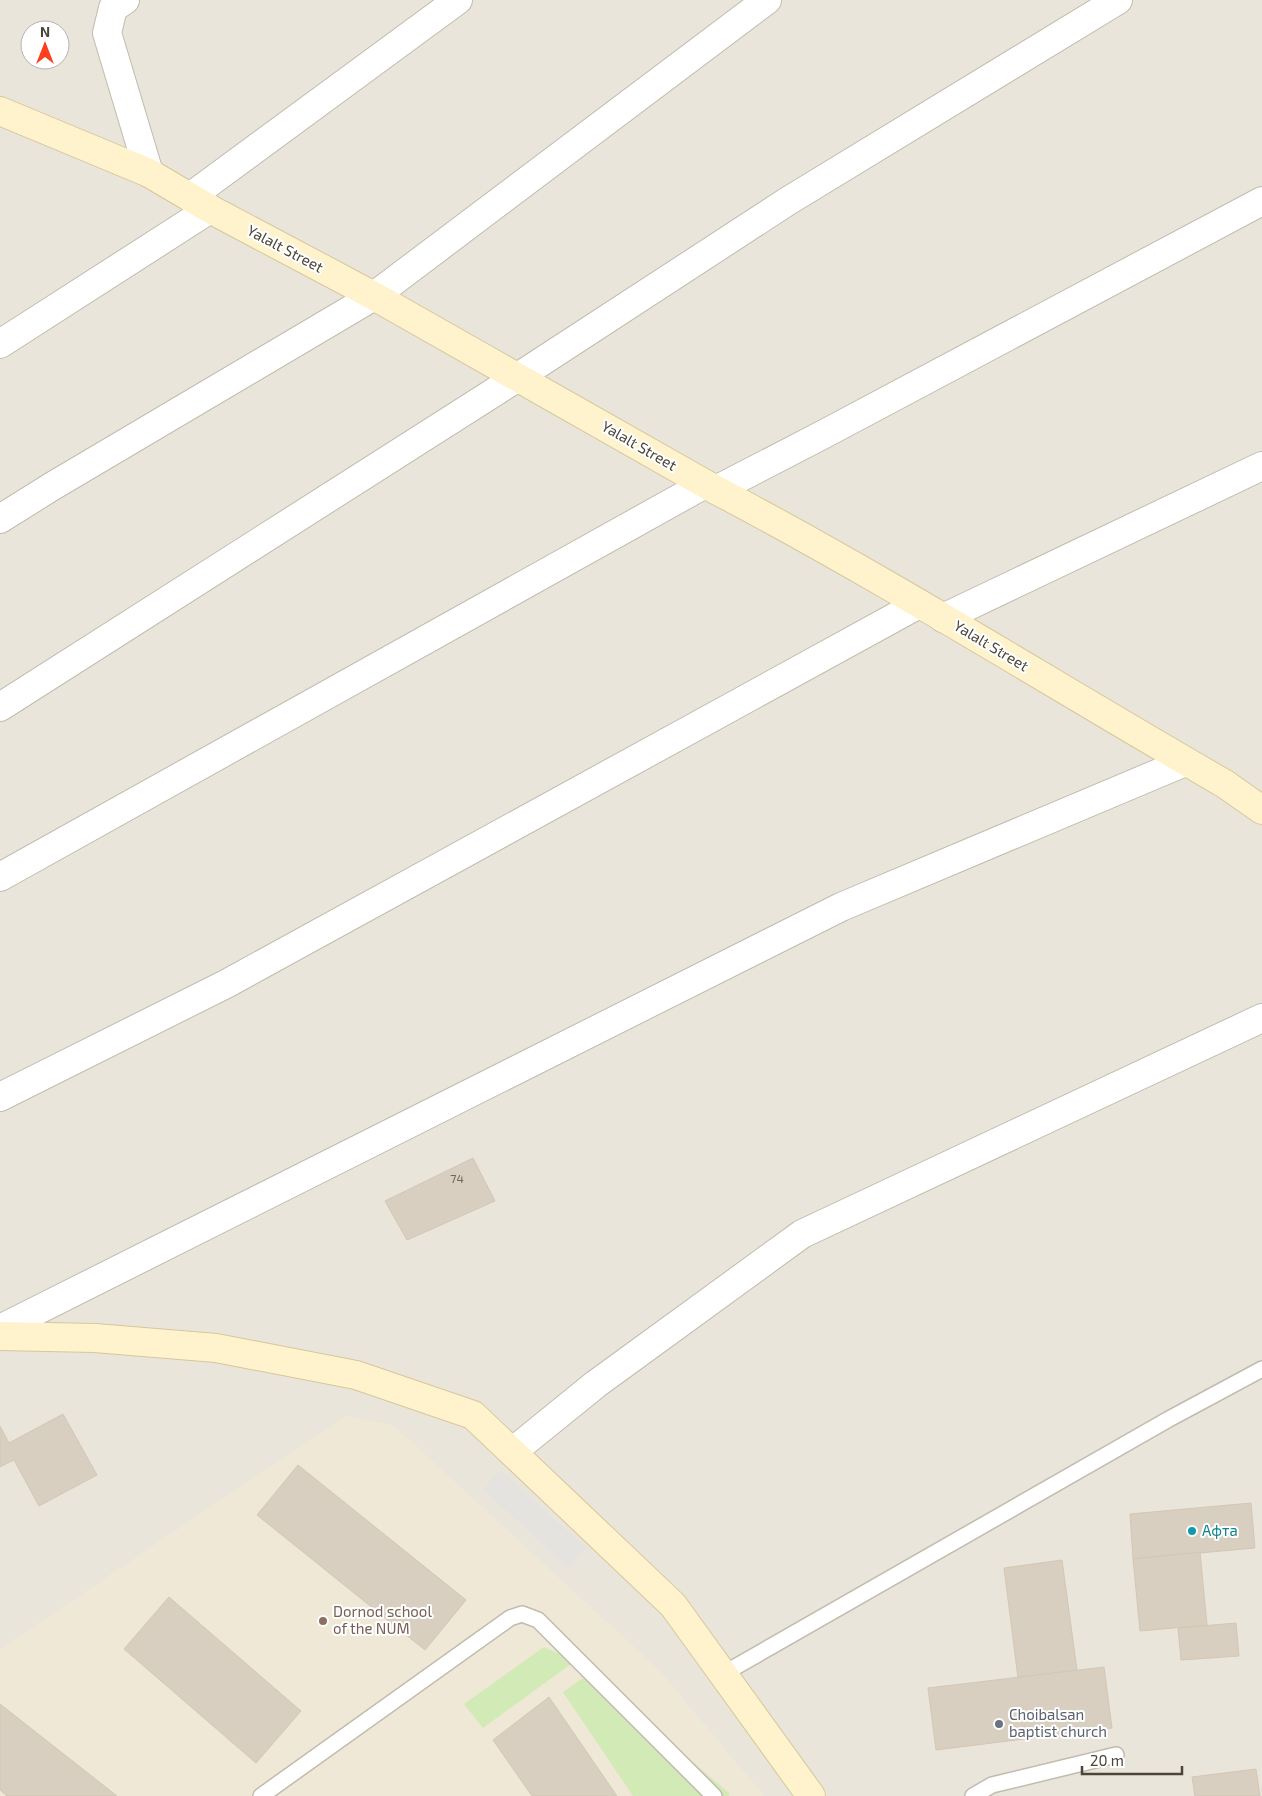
<svg xmlns="http://www.w3.org/2000/svg" width="1262" height="1796" viewBox="0 0 1262 1796" font-family="'Exo 2',sans-serif">
  <style>
    .residential { fill: #eae5da; fill-rule: evenodd }
    .education { fill: #efe8d6 }
    .green { fill: #d2eab5 }
    .parking { fill: #e5e3e0 }
    .building { fill: #d8cfc1; stroke: #d3c7b4 }
    .lines { fill: none; stroke-linecap: round; stroke-linejoin: round }
    .lane-casing { stroke: #c2bbae; stroke-width: 18 }
    .street-casing { stroke: #c2bbae; stroke-width: 30 }
    .secondary-casing { stroke: #d6c79b; stroke-width: 30 }
    .lane { stroke: #fff; stroke-width: 15 }
    .street { stroke: #fff; stroke-width: 28 }
    .secondary { stroke: #fff3cd; stroke-width: 28 }
    .culture-dot { fill: #0f9aa8; stroke: #fff; stroke-width: 2 }
    .education-dot { fill: #8d6e63; stroke: #fff; stroke-width: 2 }
    .worship-dot { fill: #6b7280; stroke: #fff; stroke-width: 2 }
    .labels { text-anchor: middle; stroke-width: 4; stroke-linejoin: round; paint-order: stroke }
    .number-label { font-size: 12px; fill: #6e675b }
    .street-label { font-size: 15px; fill: #4b4439; stroke: #fff }
    .culture-label { font-size: 15px; fill: #0d838f; stroke: #fff; text-anchor: start }
    .education-label { font-size: 15px; fill: #785e54; stroke: #fff; text-anchor: start }
    .worship-label { font-size: 15px; fill: #5b616d; stroke: #fff; text-anchor: start }
  </style>
  <rect width="100%" height="100%" fill="#f6f3ec"/>
  <path class="residential" d="M0 0H1262V1796H0ZM30 30H60V60H30Z"/>
  <polygon class="education" points="346,1416 393,1425 659,1670 764,1796 0,1796 0,1649"/>
  <g class="green">
    <polygon points="544,1647 575,1661 483,1728 464,1704"/>
    <polygon points="589,1674 729,1793 729,1796 633,1796 563,1692"/>
  </g>
  <polygon class="parking" points="501,1470 586,1548 568,1568 483,1489"/>
  <g class="building">
    <polygon points="473,1158 495,1201 407,1240 385,1201"/>
    <polygon points="63,1414 97,1475 39,1506 14,1460 0,1467 0,1426 9,1443"/>
    <polygon points="298,1465 466,1600 425,1650 257,1515"/>
    <polygon points="1251,1503 1255,1548 1133,1559 1130,1514"/>
    <polygon points="1200,1552 1207,1625 1140,1631 1133,1559"/>
    <polygon points="1062,1560 1077,1670 1018,1678 1004,1568"/>
    <polygon points="169,1597 301,1711 256,1763 124,1649"/>
    <polygon points="1236,1623 1239,1656 1181,1660 1178,1628"/>
    <polygon points="1104,1667 1112,1728 936,1750 928,1688"/>
    <polygon points="549,1697 617,1796 532,1796 493,1740"/>
    <polygon points="0,1704 117,1796 7,1796 0,1790"/>
    <polygon points="1256,1769 1260,1796 1195,1796 1192,1777"/>
  </g>
  <g class="lines">
    <defs>
      <g id="lane">
        <polyline points="723,1674 1169,1419 1262,1369"/>
        <polyline points="261,1796 510,1618 522,1614 538,1620 714,1796"/>
        <polyline points="973,1796 992,1785 1116,1755"/>
      </g>
      <g id="street">
        <polyline points="125,0 113,8 107,33 149,173"/>
        <polyline points="190,197 458,0"/>
        <polyline points="0,344 210,209"/>
        <polyline points="716,490 826,433 1262,201"/>
        <polyline points="0,519 51,487 374,296 767,0"/>
        <polyline points="943,618 1262,466"/>
        <polyline points="0,707 518,377 788,201 1118,0"/>
        <polyline points="0,877 705,484"/>
        <polyline points="0,1097 226,984 919,604"/>
        <polyline points="0,1329 841,907 1185,762"/>
        <polyline points="512,1452 596,1384 802,1234 1262,1018"/>
      </g>
      <g id="secondary">
        <path d="M0 111 149 173 210 209 374 296 716 490C889 581 1055 686 1225 784L1262 810"/>
        <polyline points="0,1336 95,1338 216,1348 356,1375 473,1415 673,1605 811,1796"/>
      </g>
    </defs>
    <use href="#lane" class="lane-casing"/>
    <use href="#street" class="street-casing"/>
    <use href="#secondary" class="secondary-casing"/>
    <use href="#lane" class="lane"/>
    <use href="#street" class="street"/>
    <use href="#secondary" class="secondary"/>
  </g>
  <circle class="culture-dot" cx="1192" cy="1531" r="5"/>
  <circle class="education-dot" cx="323" cy="1621" r="5"/>
  <circle class="worship-dot" cx="999" cy="1724" r="5"/>
  <g class="labels">
    <g class="number-label">
      <text x="457" y="1183">74</text>
    </g>
    <g class="street-label">
      <text transform="translate(285 249) rotate(28)" y="5">Yalalt Street</text>
      <text transform="translate(639 446) rotate(30)" y="5">Yalalt Street</text>
      <text transform="translate(991 646) rotate(31)" y="5">Yalalt Street</text>
    </g>
    <g class="culture-label">
      <text x="1202" y="1536">Афта</text>
    </g>
    <g class="education-label">
      <text x="333" y="1617">Dornod school<tspan x="333" dy="17">of the NUM</tspan></text>
    </g>
    <g class="worship-label">
      <text x="1009" y="1720">Choibalsan<tspan x="1009" dy="17">baptist church</tspan></text>
    </g>
  </g>
  <g transform="translate(45 45)"><circle r="24" fill="#ffffff" stroke="#b7b4b0"/>
  <path d="M0-4L9 19L0 12L-9 19Z" fill="#fc3f1d"/>
  <text y="-8" font-size="14" font-weight="bold" text-anchor="middle" fill="#4b4439">N</text>
  </g>
  <path d="M1082 1766v8h100v-8" fill="none" stroke="#4b4439" stroke-width="2.5"/>
  <text x="1090" y="1766" font-size="15" fill="#4b4439" stroke="#ffffff" stroke-width="4" paint-order="stroke">20 m</text>
</svg>
